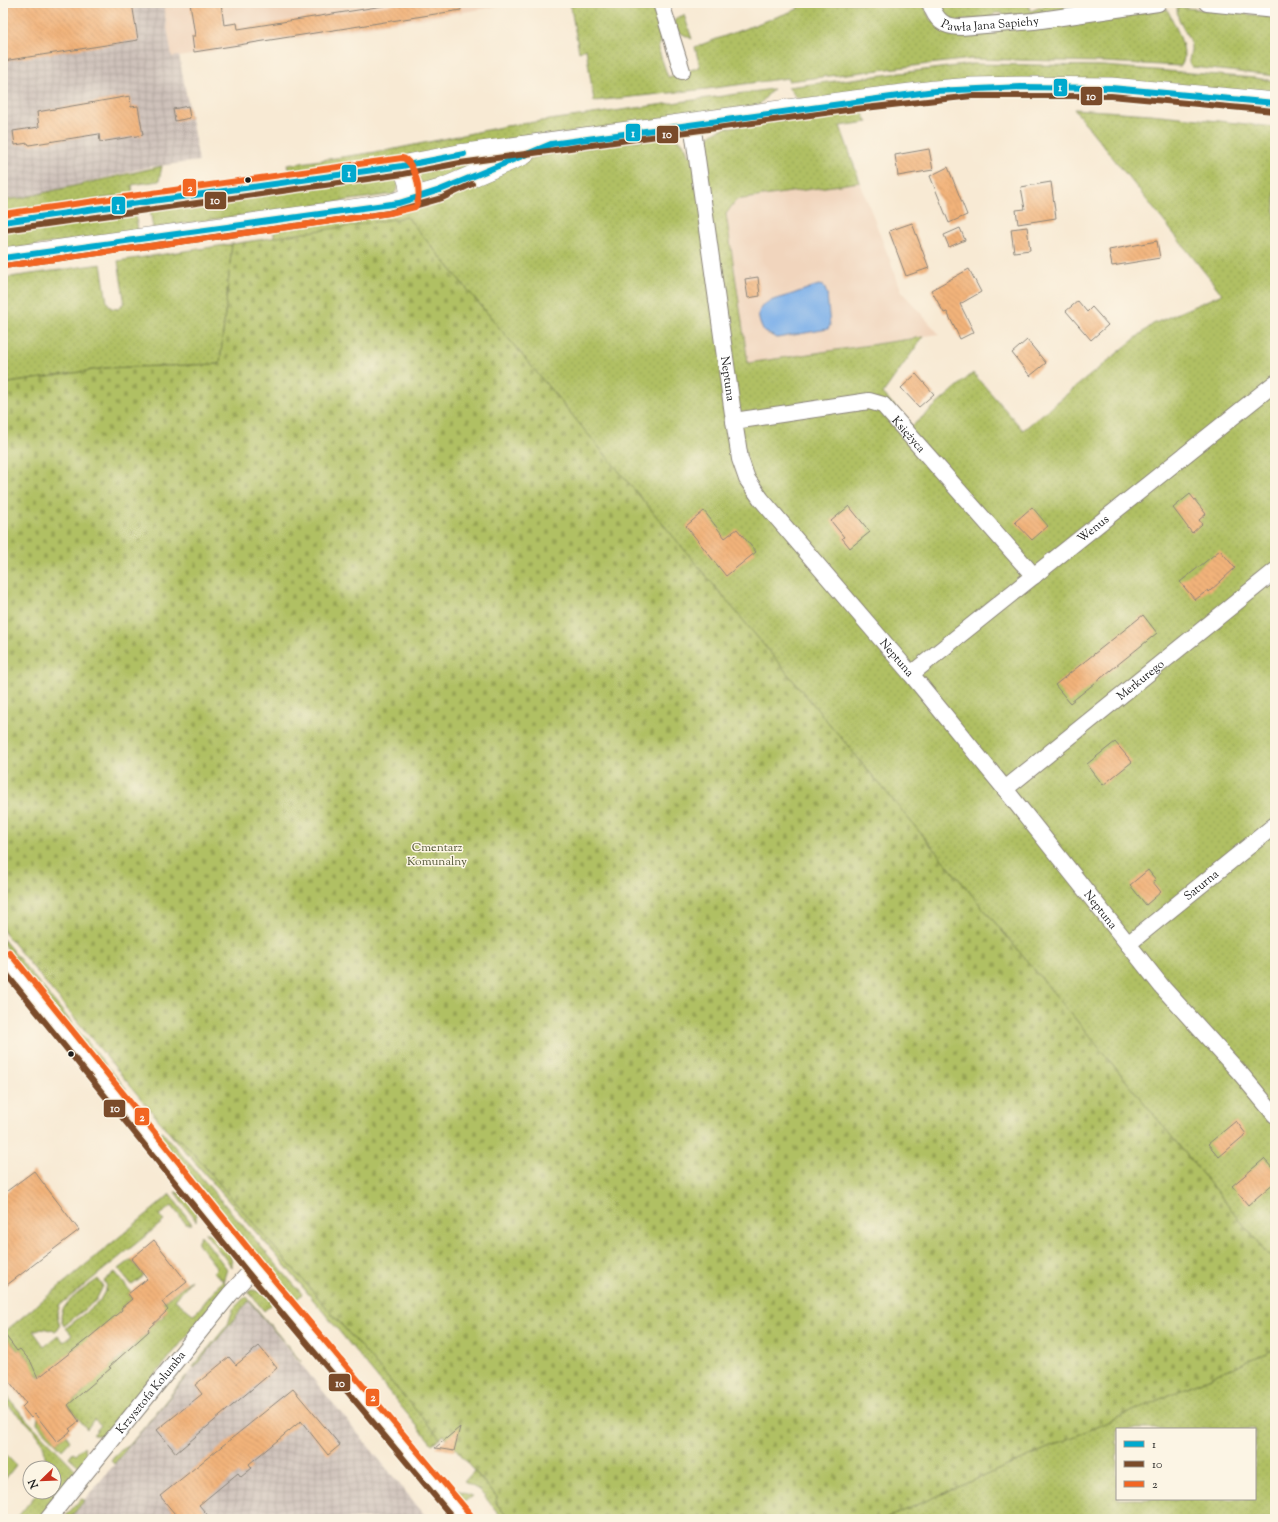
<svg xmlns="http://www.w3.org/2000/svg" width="1278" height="1522" viewBox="0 0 1278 1522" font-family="'Sorts Mill Goudy',serif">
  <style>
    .built { fill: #f1d5bd }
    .industrial { fill: url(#industrial-grid) }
    .grass { fill: url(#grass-dots); stroke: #666e40; fill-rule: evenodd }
    .cemetery { fill: url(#cemetery-stones); stroke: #666e40 }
    .garden { fill: #b0c063; stroke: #666e40 }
    .water { fill: #7db0ea; stroke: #4c6683 }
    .building { fill: url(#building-back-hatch) }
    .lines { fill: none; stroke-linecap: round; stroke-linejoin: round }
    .minor-casing { stroke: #8a8378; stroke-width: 18 }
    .tertiary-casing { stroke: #8a8378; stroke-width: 22 }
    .minor { stroke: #fff; stroke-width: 16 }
    .tertiary { stroke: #fff; stroke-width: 21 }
    .bus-1-casing { stroke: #fcf5e5; stroke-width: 9 }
    .bus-2-casing { stroke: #fcf5e5; stroke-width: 9 }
    .bus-3-casing { stroke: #fcf5e5; stroke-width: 9 }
    .bus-1 { stroke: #00a9ce; stroke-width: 6 }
    .bus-2 { stroke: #7a4b2a; stroke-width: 6 }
    .bus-3 { stroke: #f26522; stroke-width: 6 }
    .bus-dot { fill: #1c1c1c; stroke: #fcf5e5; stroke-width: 1.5 }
    .labels { text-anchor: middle; stroke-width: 3; stroke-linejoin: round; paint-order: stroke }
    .street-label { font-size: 12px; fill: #1c1c1c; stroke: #fcf5e5 }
    .park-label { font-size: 12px; fill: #505535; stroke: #fcf5e5 }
    .line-badge { stroke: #fcf5e5; stroke-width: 1.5 }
    .badge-label { font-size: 11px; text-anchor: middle; font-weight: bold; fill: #fff }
  </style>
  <defs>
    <pattern id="industrial-grid" width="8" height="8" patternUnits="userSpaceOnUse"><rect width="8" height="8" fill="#cec1ba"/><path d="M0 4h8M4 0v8" fill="none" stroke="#b0a59f"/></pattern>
    <pattern id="grass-dots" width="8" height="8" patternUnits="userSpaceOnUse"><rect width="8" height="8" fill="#b0c063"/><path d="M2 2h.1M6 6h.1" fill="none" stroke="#97a455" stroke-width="1.8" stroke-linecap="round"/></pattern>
    <pattern id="cemetery-stones" width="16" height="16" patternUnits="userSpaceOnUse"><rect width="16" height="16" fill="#b0c063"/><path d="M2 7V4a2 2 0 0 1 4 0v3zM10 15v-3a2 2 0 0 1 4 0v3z" fill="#97a455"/></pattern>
    <pattern id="building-back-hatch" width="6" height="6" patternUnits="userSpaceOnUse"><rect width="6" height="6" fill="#f2b37a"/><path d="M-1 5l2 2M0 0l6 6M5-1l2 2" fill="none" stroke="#cf9969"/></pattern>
  </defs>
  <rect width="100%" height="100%" fill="#fcf5e5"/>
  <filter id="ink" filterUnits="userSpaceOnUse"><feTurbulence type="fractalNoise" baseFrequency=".025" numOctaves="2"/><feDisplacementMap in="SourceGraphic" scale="8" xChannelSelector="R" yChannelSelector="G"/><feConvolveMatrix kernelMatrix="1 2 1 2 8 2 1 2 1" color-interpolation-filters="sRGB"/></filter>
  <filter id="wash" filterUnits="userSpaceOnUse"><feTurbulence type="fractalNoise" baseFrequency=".012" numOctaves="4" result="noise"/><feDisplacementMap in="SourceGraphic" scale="16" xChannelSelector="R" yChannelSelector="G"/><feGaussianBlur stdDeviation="0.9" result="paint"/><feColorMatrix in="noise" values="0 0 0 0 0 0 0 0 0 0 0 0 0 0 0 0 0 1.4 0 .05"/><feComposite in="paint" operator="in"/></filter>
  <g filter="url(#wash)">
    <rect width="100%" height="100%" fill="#f8ead4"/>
    <g class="built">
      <polygon points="163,3 501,3 501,6 172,58"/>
      <polygon points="860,182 902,292 939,334 748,363 726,214 736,200"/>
    </g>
    <g class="industrial">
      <polygon points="3,3 163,3 172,57 179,56 199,161 149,167 21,198 3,200"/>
      <polygon points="249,1301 428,1519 69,1519"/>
    </g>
    <g class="grass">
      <path d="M570 3H655L665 34 658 48 668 77 700 67 695 47 798 9 797 3H923L931 21 1035 27 1167 9C1173 22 1191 52 1181 66L1104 62 971 59 788 81V78L707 89 594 101 586 49 579 52Z"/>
      <polygon points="945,3 1027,3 1031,11 1050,3 1117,3 1006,17 1002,13 995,13 991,18 954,21 940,12 942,8 946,5"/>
      <path d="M1177 7 1275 17V76L1192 67C1186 61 1192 54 1191 46 1188 32 1176 22 1177 7Z"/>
      <polygon points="684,15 692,39 677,31 674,22 676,18"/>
      <polygon points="972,64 1104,66 1255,78 1275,81 1275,95 1180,85 802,100 796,97 788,87"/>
      <polygon points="773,89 759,105 313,170 288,169 287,165 390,150 506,126"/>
      <path d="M1074 109 1151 114 1275 127V1263L1082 1027 407 217 274 239V230L414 209 440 201 501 169 529 159 558 152 663 137 680 140 685 146 689 156 703 149C705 137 713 132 724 128L856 110 863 114 868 122 840 126 860 182 736 200 726 214 748 363 923 337 883 393 912 426 973 373 1023 430 1153 324 1222 294Z"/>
      <polygon points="477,158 477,164 424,184 420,181 417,174"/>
      <polygon points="162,166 159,181 132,185 133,194 3,213 3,200 21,198"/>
      <polygon points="392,177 397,181 399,186 394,194 153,228 150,210"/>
      <polygon points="135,212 138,231 3,250 3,231"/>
      <polygon points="232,244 220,364 106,368 3,384 3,278 101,264 107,302 111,308 117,309 123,304 124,299 118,261"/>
      <polygon points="3,939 126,1089 122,1092 3,944"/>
      <polygon points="162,1132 302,1294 295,1301 293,1300 158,1135"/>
      <polygon points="170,1134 185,1144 440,1438 432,1444 282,1262"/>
      <path d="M175 1192C187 1192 199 1209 196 1221Z"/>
      <polygon points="170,1194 192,1224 186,1224 172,1206 159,1215 164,1221 60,1305 57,1314 60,1327 55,1331 42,1328 33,1331 44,1346 58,1335 64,1342 72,1335 66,1328 99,1302 105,1291 107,1291 105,1290 107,1286 104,1281 115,1272 131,1292 128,1294 132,1299 121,1308 123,1310 91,1336 92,1337 77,1347 46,1375 44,1373 39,1377 29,1365 31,1362 20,1349 18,1351 3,1333 158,1205"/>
      <path d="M205 1233C221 1232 233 1253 232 1267Z"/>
      <polygon points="201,1235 227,1269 223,1282 227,1284 225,1289 107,1434 101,1436 93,1435 101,1425 94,1419 87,1429 66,1403 74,1400 84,1392 82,1389 110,1368 108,1365 111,1362 113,1364 123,1356 121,1352 126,1352 136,1344 134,1340 139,1340 149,1332 147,1328 164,1316 163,1315 168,1310 162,1303 191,1280 175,1300 194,1315 223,1280 213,1272 217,1268 198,1244 198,1240"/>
      <polygon points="131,1260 144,1276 132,1285 119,1269"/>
      <path d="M98 1279 103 1286 96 1300 64 1326C51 1307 85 1289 98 1279Z"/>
      <path d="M253 1290C261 1292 271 1295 272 1304L264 1311 248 1291Z"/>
      <polygon points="246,1296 301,1362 249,1301 194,1368 193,1367 228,1324 233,1309"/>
      <path d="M1275 1349V1519H885ZM1117 1429H1255V1499H1117Z"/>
      <polygon points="186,1376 187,1376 114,1464 111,1461 118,1452 130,1445"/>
      <path d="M3 1391 25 1418 77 1471 38 1519H16L38 1492H54V1473L58 1468 45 1457C46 1434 18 1416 3 1401Z"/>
      <polygon points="474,1471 497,1497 496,1503 509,1519 503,1519 479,1490 464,1482"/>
      <polygon points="446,1484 471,1496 472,1496 463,1503"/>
      <polygon points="81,1499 85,1500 69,1519 63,1519"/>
    </g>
    <polygon class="cemetery" points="407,217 1082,1027 1275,1263 1275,1349 885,1519 509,1519 496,1503 497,1497 444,1435 440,1438 185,1144 170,1134 3,931 3,384 106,368 220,364 232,244"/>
    <g class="garden">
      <polygon points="38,1417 57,1442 66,1435 70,1441 62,1450 37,1423"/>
      <polygon points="84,1446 87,1455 80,1467 69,1457 73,1452 76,1454"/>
      <polygon points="3,1452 16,1465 3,1482 3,1479 6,1476 3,1472"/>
    </g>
    <path class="water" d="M819 285 824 286 827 294 830 326 828 329 777 338 764 332C746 299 777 301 798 292 805 290 811 287 819 285Z"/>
    <g id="blocks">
      <g class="building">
        <polygon points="3,3 132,3 138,40 3,61"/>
        <polygon points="190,3 221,3 224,25 237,23 238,29 402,3 460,3 461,10 194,52 192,36 195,36"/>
        <polygon points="130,96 131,107 138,106 143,135 100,142 99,134 29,145 28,143 15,145 13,131 39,127 37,112"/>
        <polygon points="188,106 190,118 175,121 173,109"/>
        <polygon points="929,149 933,170 898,176 895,155"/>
        <polygon points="948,167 967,215 949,223 930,176"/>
        <polygon points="1051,182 1056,218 1018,224 1016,210 1025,209 1021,187"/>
        <polygon points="912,223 929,268 906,276 889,231"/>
        <polygon points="1027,227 1030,250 1014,252 1011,229"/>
        <polygon points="960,228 965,240 949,247 944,235"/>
        <polygon points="1157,241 1160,258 1112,266 1109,250"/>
        <polygon points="969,269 981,292 960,304 974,332 960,339 947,312 944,313 931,290"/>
        <polygon points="758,277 760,296 748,298 745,279"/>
        <polygon points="1078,301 1087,312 1092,307 1108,325 1091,340 1066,311"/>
        <polygon points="1027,340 1046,363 1030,376 1012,353"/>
        <polygon points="916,374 934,394 919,407 901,388"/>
        <polygon points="1190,494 1206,514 1199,520 1202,524 1192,533 1173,508"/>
        <polygon points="849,506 870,532 850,548 842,538 844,537 831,521"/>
        <polygon points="1032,507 1048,526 1032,540 1015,522"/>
        <polygon points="704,511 725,538 737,529 756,552 726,576 686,526"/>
        <polygon points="1220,550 1235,568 1209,592 1208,590 1195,600 1180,582"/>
        <polygon points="1143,615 1157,633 1070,703 1055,685"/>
        <polygon points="1115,742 1132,762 1103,785 1087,764"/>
        <polygon points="1148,870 1156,880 1153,882 1161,892 1146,905 1130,885"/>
        <polygon points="1236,1121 1246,1134 1219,1157 1208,1144"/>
        <polygon points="1264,1159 1275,1171 1275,1182 1248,1205 1232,1186"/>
        <polygon points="34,1171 79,1230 3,1288 3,1194"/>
        <polygon points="154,1240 187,1282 162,1302 168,1310 148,1329 149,1331 109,1367 111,1368 68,1405 79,1421 69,1429 71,1431 57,1442 35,1414 31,1418 22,1407 26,1403 3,1373 3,1332 17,1351 20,1349 31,1362 38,1378 91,1336 122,1310 121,1308 132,1299 128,1294 147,1279 131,1259"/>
        <polygon points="259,1346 277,1368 176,1453 157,1430 202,1394 195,1385 229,1357 236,1365"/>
        <polygon points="293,1389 340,1445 328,1455 301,1421 249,1464 252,1468 241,1477 238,1473 199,1505 211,1519 179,1519 160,1496"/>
        <polygon points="460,1427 454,1451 435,1448"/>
      </g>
    </g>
  </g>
  <g filter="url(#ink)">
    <use href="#blocks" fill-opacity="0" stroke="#8a8378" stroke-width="1"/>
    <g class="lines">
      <defs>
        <g id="minor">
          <polyline points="661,3 682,71"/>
          <path id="s1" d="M930 3C936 20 943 27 961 27L1034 21 1158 3"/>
          <polyline points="1207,3 1275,10"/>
          <path id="s2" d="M692 123 734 421 740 459 747 479 761 499 911 674 1005 789 1163 988 1240 1073 1275 1115"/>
          <path id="s3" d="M734 421 869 401 883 405 1034 576"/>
          <path id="s4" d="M911 674 1275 383"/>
          <path id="s5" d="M1005 789 1275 571"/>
          <path id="s6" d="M1128 944 1275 825"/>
          <polyline points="3,957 254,1268 464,1519"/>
          <path id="s7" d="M48 1519 230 1294 254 1268"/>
        </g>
        <g id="tertiary">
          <path d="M402 166C409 177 411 188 410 200"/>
          <polyline points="3,222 402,166 459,155 846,102 935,91 972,88 1021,87 1111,88 1275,103"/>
          <polyline points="3,258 388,205 440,190 524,154"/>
        </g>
      </defs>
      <use href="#minor" class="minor-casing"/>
      <use href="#tertiary" class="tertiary-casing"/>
      <use href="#minor" class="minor"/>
      <use href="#tertiary" class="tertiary"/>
      <defs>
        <g id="bus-1">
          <polyline points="3,222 402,166 464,154"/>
          <polyline points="3,258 399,203 440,190 551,144 935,91 1021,87 1111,88 1275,103"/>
        </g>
        <g id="bus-2">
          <polyline points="4,230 403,174 460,163 847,110 972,96 1111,96 1274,111"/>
          <polyline points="4,266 389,213 442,198 472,184"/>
          <polyline points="3,970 248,1273 454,1519"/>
        </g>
        <g id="bus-3">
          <path d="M3 214 402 158C415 160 424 197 415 207L390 213 4 266"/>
          <polyline points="9,952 260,1263 470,1514"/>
        </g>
      </defs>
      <use href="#bus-1" class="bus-1-casing"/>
      <use href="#bus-2" class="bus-2-casing"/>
      <use href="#bus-3" class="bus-3-casing"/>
      <use href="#bus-1" class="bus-1"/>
      <use href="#bus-2" class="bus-2"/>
      <use href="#bus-3" class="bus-3"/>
    </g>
  </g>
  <g class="bus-dot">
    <circle cx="248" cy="180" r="3.5"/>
    <circle cx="71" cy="1054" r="3.5"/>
  </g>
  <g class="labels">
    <g class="street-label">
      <text dy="4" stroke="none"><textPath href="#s1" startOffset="72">Pawła Jana Sapiehy</textPath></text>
      <text dy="4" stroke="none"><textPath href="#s2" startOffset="258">Neptuna</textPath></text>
      <text dy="4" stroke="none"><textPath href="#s3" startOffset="190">Księżyca</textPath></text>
      <text dy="4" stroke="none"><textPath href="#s4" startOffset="233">Wenus</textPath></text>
      <text dy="4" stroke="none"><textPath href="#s2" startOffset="594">Neptuna</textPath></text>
      <text dy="4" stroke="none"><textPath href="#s5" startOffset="174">Merkurego</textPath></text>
      <text dy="4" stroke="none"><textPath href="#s6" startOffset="94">Saturna</textPath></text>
      <text dy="4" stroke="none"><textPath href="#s2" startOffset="918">Neptuna</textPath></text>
      <text dy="4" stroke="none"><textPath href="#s7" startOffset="163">Krzysztofa Kolumba</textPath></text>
    </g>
    <g class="park-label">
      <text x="437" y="851">Cmentarz<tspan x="437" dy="14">Komunalny</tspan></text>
    </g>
  </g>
  <g class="line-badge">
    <rect x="1053" y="78" width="15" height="19" rx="4" fill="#00a9ce"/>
    <rect x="1080" y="86" width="23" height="20" rx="4" fill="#7a4b2a"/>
    <rect x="625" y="123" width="16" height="19" rx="4" fill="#00a9ce"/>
    <rect x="656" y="125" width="23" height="19" rx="4" fill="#7a4b2a"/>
    <rect x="341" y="164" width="16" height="19" rx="4" fill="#00a9ce"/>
    <rect x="182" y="178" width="15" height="19" rx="4" fill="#f26522"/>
    <rect x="204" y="191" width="23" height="19" rx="4" fill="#7a4b2a"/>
    <rect x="111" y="196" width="15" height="19" rx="4" fill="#00a9ce"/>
    <rect x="103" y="1099" width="23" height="19" rx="4" fill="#7a4b2a"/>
    <rect x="134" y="1107" width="16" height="19" rx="4" fill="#f26522"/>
    <rect x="328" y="1373" width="23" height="19" rx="4" fill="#7a4b2a"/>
    <rect x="365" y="1388" width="15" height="19" rx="4" fill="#f26522"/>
  </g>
  <g class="badge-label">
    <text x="1060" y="91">1</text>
    <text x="1091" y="100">10</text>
    <text x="633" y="137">1</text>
    <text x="667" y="138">10</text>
    <text x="349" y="177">1</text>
    <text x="190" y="192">2</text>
    <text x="215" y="204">10</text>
    <text x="118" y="210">1</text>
    <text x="115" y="1112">10</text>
    <text x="142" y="1121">2</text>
    <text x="340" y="1387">10</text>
    <text x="373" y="1401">2</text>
  </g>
  <rect width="1278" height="1522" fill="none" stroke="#fcf5e5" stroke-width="16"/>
  <rect x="1116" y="1428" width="140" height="72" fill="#fcf5e5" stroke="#a29e95"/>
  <rect x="1124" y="1441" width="20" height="6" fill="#00a9ce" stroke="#a29e95"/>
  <text x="1152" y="1448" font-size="12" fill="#1c1c1c">1</text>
  <rect x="1124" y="1461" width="20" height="6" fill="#7a4b2a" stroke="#a29e95"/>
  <text x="1152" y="1468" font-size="12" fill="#1c1c1c">10</text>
  <rect x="1124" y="1481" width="20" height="6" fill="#f26522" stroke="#a29e95"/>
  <text x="1152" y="1488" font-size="12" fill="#1c1c1c">2</text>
  <g transform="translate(42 1480) rotate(247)"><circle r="19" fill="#fcf5e5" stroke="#a29e95"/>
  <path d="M0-3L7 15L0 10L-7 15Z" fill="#c8321e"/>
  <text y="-6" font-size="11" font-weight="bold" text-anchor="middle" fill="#1c1c1c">N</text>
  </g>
</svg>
